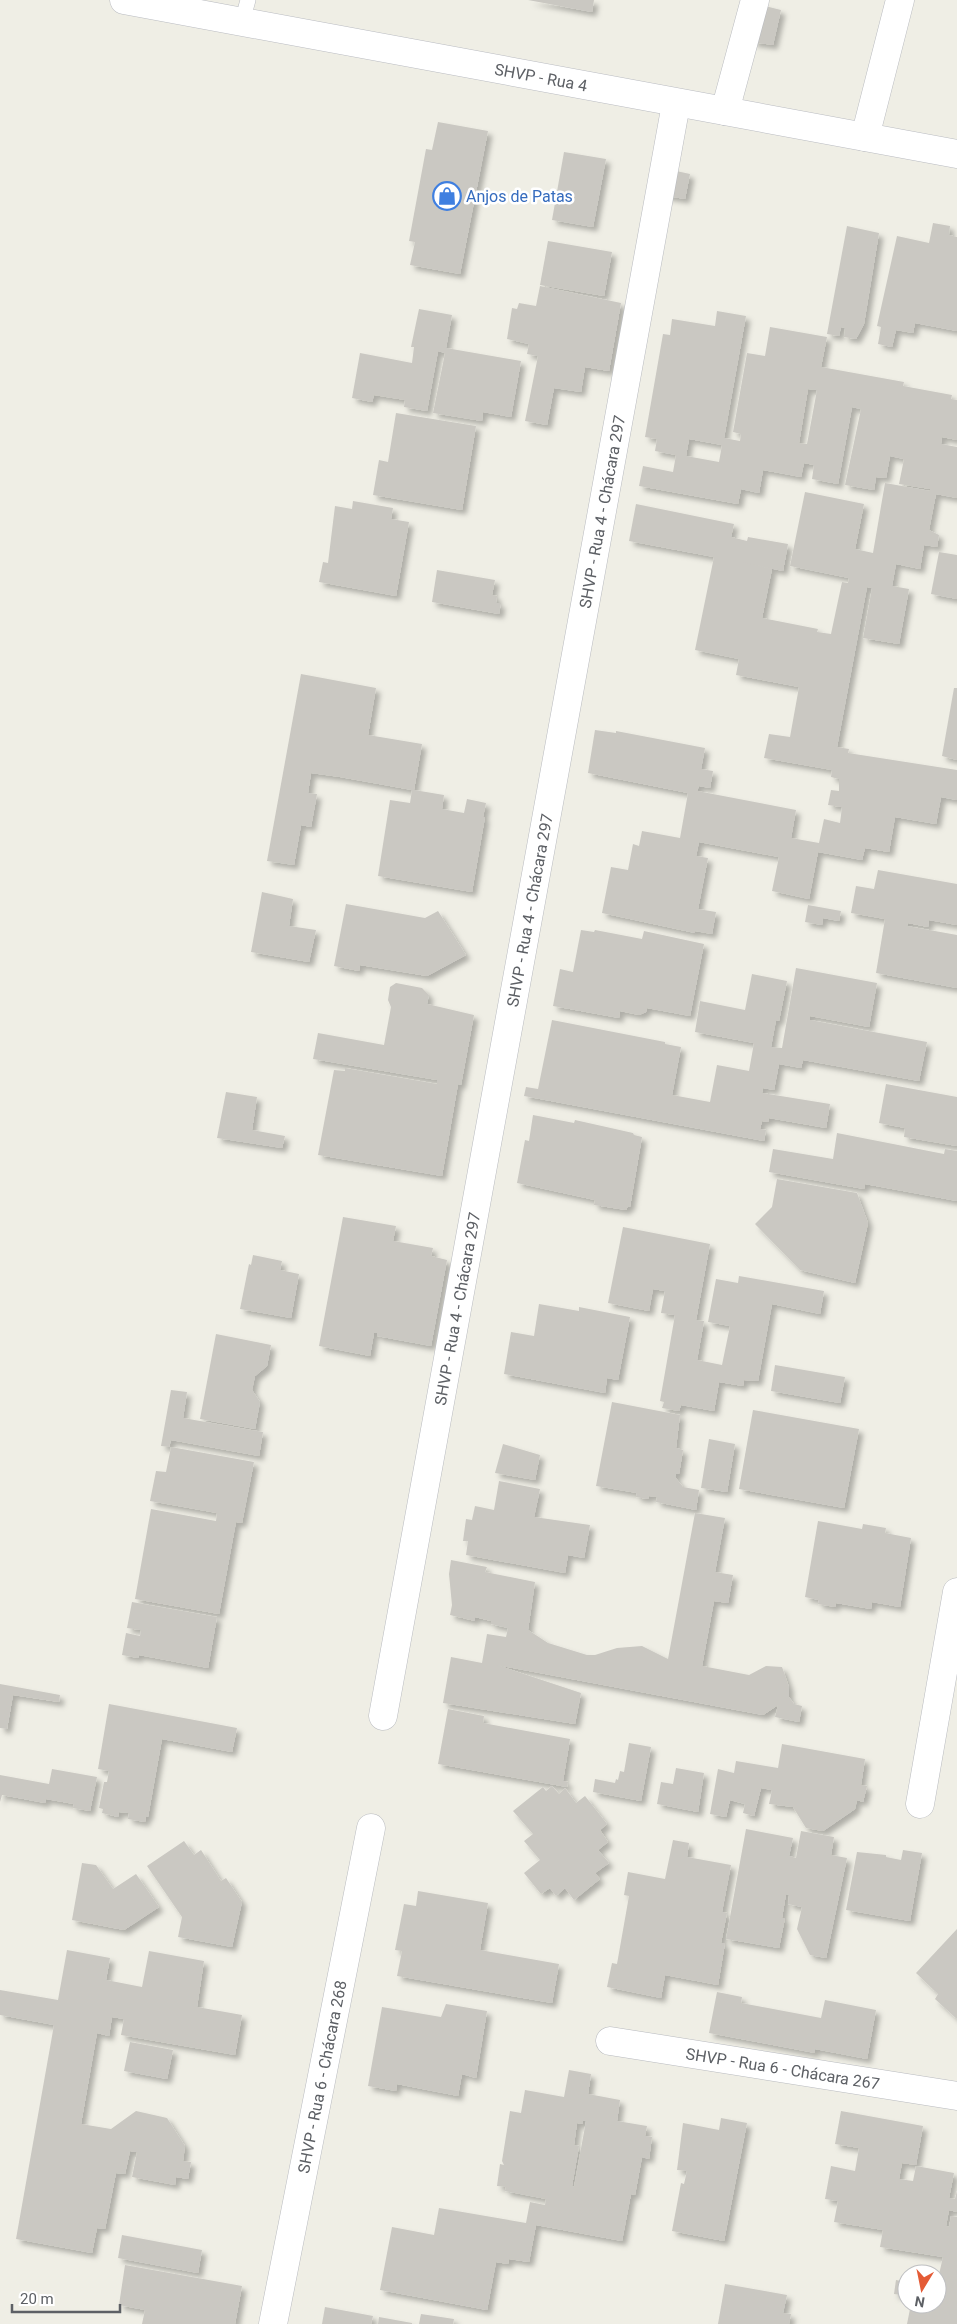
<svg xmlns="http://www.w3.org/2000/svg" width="957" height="2324" viewBox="0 0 957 2324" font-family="Roboto,sans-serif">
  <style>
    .building { fill: #cac8c2; fill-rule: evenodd; filter: url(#shadow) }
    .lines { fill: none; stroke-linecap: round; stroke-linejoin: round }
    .lane-casing { stroke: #b8babf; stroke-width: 16 }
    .street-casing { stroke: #b8babf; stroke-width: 29 }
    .secondary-casing { stroke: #b9bbc1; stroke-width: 29 }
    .lane { stroke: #fff; stroke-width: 15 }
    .street { stroke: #fff; stroke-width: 28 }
    .secondary { stroke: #fff; stroke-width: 28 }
    .labels { text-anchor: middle; stroke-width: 5; stroke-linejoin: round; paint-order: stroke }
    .street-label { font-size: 16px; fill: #5d6065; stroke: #fff }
    .shop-label { font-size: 16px; fill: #366cbe; stroke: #fff; text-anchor: start }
  </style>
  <defs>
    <filter id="shadow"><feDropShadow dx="4.5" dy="4.5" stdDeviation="2.5" flood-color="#0004"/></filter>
  </defs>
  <rect width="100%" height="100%" fill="#efeee5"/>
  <g class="building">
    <polygon points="528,0 594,0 592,12"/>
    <polygon points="761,5 781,10 773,45 752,42"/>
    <polygon points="438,122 488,131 460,274 410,265 415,242 409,241 426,149 432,150"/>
    <polygon points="564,152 606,159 593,227 552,220"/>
    <polygon points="667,169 690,174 685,199 661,195"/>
    <polygon points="933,223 950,226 949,235 957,237 957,331 915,323 913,333 896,330 892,347 878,344 881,327 877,326 897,236 929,243"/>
    <polygon points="847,226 879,233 864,324 856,339 844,337 845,328 841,327 839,336 827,334"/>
    <polygon points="548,241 612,252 604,296 540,285"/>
    <polygon points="540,286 621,303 609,371 585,367 581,392 554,388 547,425 525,421 538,356 527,354 529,344 507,339 512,308 517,309 519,303 536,306"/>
    <polygon points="419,309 452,315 446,348 521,361 511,417 483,412 482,421 433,413 445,353 438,351 427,411 404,407 405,400 374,395 372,402 352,398 360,353 412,363 414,347 411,347"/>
    <path d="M717 311 746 316 724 438 740 441 741 434 733 432 747 353 765 356 770 327 827 337 821 367 904 382 903 386 952 395 951 399 957 400V440L942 437 941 444 957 447V498L936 494 929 530 939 535 937 547 924 545 920 569 896 564 892 586 909 589 899 644 863 638 872 588 867 587 837 747 849 749 848 753 957 770V800L941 797 936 824 895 817 889 852 865 848 862 860 818 852 809 899 772 891 779 857 699 842 696 856 708 858 698 909 716 912 712 934 695 931V933L602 913 611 867 628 870 633 844 639 846 642 831 680 838 688 793 588 773 595 730 616 733V731L705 748 701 769 713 771 710 788 699 786 697 791 796 810 791 838 819 843 824 819 840 823 842 807 828 805 831 790 839 791V779L831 777 832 770 764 758 769 734 790 737 799 687 736 675 739 659 695 650 714 557 629 541 636 504 734 524 731 537 747 541 748 537 788 544 783 571 737 561 772 569 762 618 818 629 817 632 831 634 842 582 848 583 849 578 790 566 805 492 864 504 855 549 873 553 885 483 930 491V489L899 484 904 459 890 456 886 478 876 477 874 490 845 485 861 409 852 407 838 484 812 479 814 465 804 463 801 477 763 470 759 493 741 489 738 504 639 486 643 466 673 472 676 455 655 451 657 439 645 437 663 334 670 335 672 319 715 326ZM808 389 817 390 807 444 799 443ZM689 439 722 445 719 462 686 456Z"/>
    <polygon points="396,413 476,426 462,510 373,495 379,460 388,462"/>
    <polygon points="353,501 393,508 391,519 409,522 396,596 319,582 323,562 328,563 335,506 352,509"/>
    <polygon points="939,552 957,555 957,599 931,594"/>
    <polygon points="437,570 495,580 492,595 497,596 496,603 501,603 499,614 432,602"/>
    <polygon points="301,674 376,688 368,735 422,744 414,790 444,795 442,809 464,813 467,799 486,803 483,817 485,817 472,892 378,876 390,800 410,803 412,790 340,777 311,773 308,793 317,794 311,827 301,825 294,865 267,861"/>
    <polygon points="954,688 957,688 957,760 942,756"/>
    <polygon points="878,870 957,884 957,925 929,920 928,927 908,923 907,926 957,935 957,988 876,973 885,919 851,913 856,886 874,889"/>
    <polygon points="262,892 293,899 289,926 316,930 309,962 251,952"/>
    <polygon points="346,904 425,918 438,911 466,955 427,976 360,965 359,971 334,966"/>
    <polygon points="808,905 841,911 839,921 823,918 822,925 805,922"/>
    <polygon points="581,930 594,932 595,930 642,939 644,931 704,944 690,1016 647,1008 646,1012 639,1015 620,1011 619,1018 553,1006 560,969 573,972"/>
    <polygon points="796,968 877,983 869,1027 810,1016 810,1020 927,1042 919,1081 803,1060 801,1068 779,1064 774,1090 763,1088 762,1093 830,1104 826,1128 769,1118 768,1122 762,1121 760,1129 766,1130 764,1141 524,1096 526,1087 538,1089 552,1020 665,1042 665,1044 681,1047 672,1095 710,1102 717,1065 749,1071 754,1043 695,1032 700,1001 745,1010 752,974 787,981 779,1021 776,1020 771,1047 782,1048"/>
    <polygon points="396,983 422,988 429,995 427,1004 474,1015 461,1085 458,1084 442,1176 318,1155 334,1070 345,1071 345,1068 437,1084 437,1080 313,1059 318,1033 384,1045 391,1007 388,1000 390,987"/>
    <polygon points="886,1084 957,1097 957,1146 904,1137 905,1128 879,1123"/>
    <polygon points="226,1092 257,1097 252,1130 285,1136 282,1148 217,1138"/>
    <polygon points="533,1115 574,1123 575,1120 633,1133 634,1135 642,1137 630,1207 628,1206 626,1210 594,1205 595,1200 517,1183 525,1140 529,1141"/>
    <polygon points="837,1133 944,1154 945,1149 957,1151 957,1201 865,1184 864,1189 769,1172 773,1149 833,1159"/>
    <polygon points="777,1179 857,1193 868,1223 855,1283 800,1270 755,1224 772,1207"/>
    <polygon points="343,1217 396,1226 393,1241 433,1248 431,1256 447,1260 431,1346 377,1336 377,1333 374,1333 370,1356 319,1346"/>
    <polygon points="623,1227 710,1244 696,1320 704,1321 697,1360 722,1365 730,1326 708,1322 716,1279 738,1283 739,1276 824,1291 820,1314 772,1304 758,1381 744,1380 743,1386 719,1382 714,1411 681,1405 679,1411 662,1408 664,1402 660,1401 675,1315 661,1313 665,1291 653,1289 649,1311 608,1303"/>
    <polygon points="253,1255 282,1261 280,1270 299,1274 291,1318 240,1309 249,1264 251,1265"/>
    <polygon points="539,1304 579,1311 579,1307 630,1317 618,1380 607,1378 605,1393 504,1374 511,1332 534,1336"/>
    <polygon points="216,1334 271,1345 267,1366 255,1376 252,1390 260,1402 255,1429 200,1419"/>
    <polygon points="775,1365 845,1377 840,1403 771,1391"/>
    <polygon points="171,1390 187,1392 183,1418 263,1432 259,1456 171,1440 169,1447 161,1446"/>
    <polygon points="612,1402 680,1415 676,1448 683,1450 679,1474 676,1474 675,1477 683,1487 699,1490 696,1510 656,1502 657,1497 649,1496 648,1499 636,1497 637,1493 596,1486"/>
    <polygon points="753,1410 859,1429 844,1508 739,1489"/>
    <polygon points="709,1439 735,1444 727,1492 701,1488"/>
    <polygon points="503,1444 540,1455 535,1480 495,1473"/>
    <polygon points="171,1447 254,1462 242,1523 236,1522 219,1614 135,1599 151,1509 216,1521 217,1513 150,1501 156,1471 166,1472"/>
    <polygon points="499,1481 540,1489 534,1517 590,1525 584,1558 568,1555 565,1573 466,1555 468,1541 463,1541 466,1519 472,1520 475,1506 494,1510"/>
    <polygon points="695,1513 725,1518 715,1572 733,1575 728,1603 714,1601 702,1666 749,1675 766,1666 782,1667 789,1687 789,1697 794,1704 802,1706 799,1722 775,1717 778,1705 763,1715 497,1665 581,1693 575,1724 443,1703 451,1657 482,1663 487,1634 506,1637 508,1628 491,1624 491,1621 475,1617 475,1621 450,1615 452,1605 449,1574 451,1560 487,1567 485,1572 535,1582 528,1630 548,1643 587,1655 595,1655 617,1648 642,1646 668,1659"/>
    <polygon points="818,1521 862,1529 863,1524 886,1528 885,1533 911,1538 900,1607 872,1602 871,1609 836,1603 835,1607 818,1604 819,1600 805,1597"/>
    <polygon points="132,1602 217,1617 208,1668 139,1655 138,1658 122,1655 126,1633 140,1636 141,1630 127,1628"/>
    <polygon points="0,1684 60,1695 59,1702 13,1695 7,1729 0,1728"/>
    <polygon points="109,1704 237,1728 232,1752 162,1739 148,1817 146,1816 145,1822 128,1819 129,1813 119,1812 118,1817 102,1813 103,1809 99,1808 104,1782 107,1782 109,1771 98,1769"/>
    <polygon points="448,1709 484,1716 483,1723 570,1739 563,1781 568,1782 567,1787 438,1764"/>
    <polygon points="629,1743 651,1747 641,1801 593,1792 595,1779 615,1783 616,1779 618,1780 620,1771 624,1772"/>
    <polygon points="782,1744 865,1759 861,1785 867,1786 863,1802 857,1800 855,1809 823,1831 806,1828 793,1807 769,1804 772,1790 761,1788 754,1816 743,1813 745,1804 730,1800 726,1817 710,1814 718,1769 734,1773 736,1761 778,1768"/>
    <polygon points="676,1768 704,1773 698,1812 657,1804 661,1782 673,1784"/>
    <polygon points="52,1769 97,1777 90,1811 73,1808 74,1804 46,1799 45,1803 2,1795 0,1802 0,1775 49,1784"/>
    <polygon points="552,1786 559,1794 565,1788 576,1803 585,1796 607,1824 600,1830 608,1842 598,1850 609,1863 595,1873 600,1879 574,1900 565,1888 556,1896 550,1888 541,1894 524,1873 540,1860 524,1841 533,1834 513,1811 543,1787 546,1791"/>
    <polygon points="746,1829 793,1838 789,1856 796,1858 801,1831 834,1837 831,1855 847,1858 826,1958 810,1955 797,1929 802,1907 788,1904 789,1895 786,1894 782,1918 785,1918 779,1948 726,1939"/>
    <polygon points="673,1840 689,1843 687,1857 731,1865 722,1912 727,1913 721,1943 725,1943 718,1985 665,1975 661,1998 607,1987 612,1963 617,1964 629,1896 624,1895 628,1872 665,1879"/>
    <polygon points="184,1841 194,1855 201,1850 221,1881 226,1878 242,1902 232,1947 178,1937 182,1917 147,1866"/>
    <polygon points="903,1850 922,1853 910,1921 846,1910 857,1852 886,1855 886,1857 901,1860"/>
    <polygon points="82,1863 96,1865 113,1889 136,1874 159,1907 124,1930 72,1920"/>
    <polygon points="418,1891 488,1903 480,1950 559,1964 552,2003 397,1976 402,1951 395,1950 404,1904 416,1906"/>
    <polygon points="957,1929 957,2019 935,1999 938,1994 916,1973"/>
    <polygon points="67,1950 110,1958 106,1980 142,1987 149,1951 204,1961 197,2007 242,2015 235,2055 121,2035 124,2019 112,2017 109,2036 97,2033 81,2124 111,2129 136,2111 167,2118 185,2146 183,2161 191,2162 188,2179 176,2177 175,2185 132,2177 137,2152 130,2151 125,2174 116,2173 105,2229 97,2228 92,2253 16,2239 54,2025 0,2015 0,1990 58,2000"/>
    <polygon points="717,1992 742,1997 741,2003 821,2018 825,2000 876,2010 867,2059 815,2049 815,2053 709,2033"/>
    <polygon points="446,2004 487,2011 476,2078 462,2074 458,2096 397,2084 396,2091 368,2086 382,2007 441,2017"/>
    <polygon points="130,2042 173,2050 167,2079 124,2071"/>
    <path d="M569 2070 591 2074 588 2094 620 2100 617 2121 647 2126 645 2136 652 2137 649 2159 642 2157 635 2195 631 2194 622 2241 536 2225 529 2262 509 2259 508 2264 496 2262 487 2310 380 2290 392 2227 434 2235 439 2208 526 2223 530 2202 545 2205 546 2199 505 2191 506 2187 497 2186 500 2164 504 2165 502 2161 510 2111 521 2113 525 2090 564 2097ZM583 2121H586L574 2187 572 2186 579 2146 574 2145 577 2123 583 2124Z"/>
    <polygon points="841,2111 923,2126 916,2165 902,2163 899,2179 913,2181 916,2166 954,2173 949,2198 955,2199 957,2191 957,2212 949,2210 946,2226 949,2227 951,2216 957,2217 957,2324 907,2324 911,2304 937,2304 937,2283 943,2257 880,2247 883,2230 834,2222 838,2201 825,2199 831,2166 855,2171 859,2148 835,2144"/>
    <polygon points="721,2118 747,2123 724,2241 672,2231 681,2183 684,2184 687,2171 677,2170 683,2123 719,2130"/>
    <polygon points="122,2235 202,2250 198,2273 118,2258"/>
    <polygon points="125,2265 242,2286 235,2324 142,2324 145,2310 119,2305"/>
    <polygon points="896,2280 907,2282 907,2296 894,2294"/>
    <polygon points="725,2284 787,2295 783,2313 791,2314 789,2324 718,2324"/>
    <polygon points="325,2307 373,2316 371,2324 322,2324"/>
    <polygon points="421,2314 454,2319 453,2324 419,2324"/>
    <polygon points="379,2317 412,2323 412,2324 378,2324"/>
  </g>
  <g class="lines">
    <defs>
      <polyline id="lane" points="242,22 248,0"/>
      <g id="street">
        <polyline points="725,111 755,0"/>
        <polyline points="865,137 900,0"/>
        <path id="s1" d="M383 1716 676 104"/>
        <polyline points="920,1804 957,1592"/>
        <path id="s2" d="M610 2041 957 2096"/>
        <path id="s3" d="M273 2324 371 1828"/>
      </g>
      <g id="secondary">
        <path id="s4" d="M124 0 957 154"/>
      </g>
    </defs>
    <use href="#lane" class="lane-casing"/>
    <use href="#street" class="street-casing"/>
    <use href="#secondary" class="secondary-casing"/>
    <use href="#lane" class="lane"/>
    <use href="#street" class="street"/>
    <use href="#secondary" class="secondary"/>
  </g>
  <defs>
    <symbol id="shop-ring" viewBox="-11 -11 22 22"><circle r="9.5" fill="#fff" stroke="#3f7fe0" stroke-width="1.5"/><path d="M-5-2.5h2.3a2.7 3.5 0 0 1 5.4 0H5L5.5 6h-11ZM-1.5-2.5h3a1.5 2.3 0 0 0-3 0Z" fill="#3f7fe0"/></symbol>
  </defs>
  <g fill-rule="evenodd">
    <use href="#shop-ring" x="431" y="180" width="32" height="32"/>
  </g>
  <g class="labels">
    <g class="street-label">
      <text dy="6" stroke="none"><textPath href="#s4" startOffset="424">SHVP - Rua 4</textPath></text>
      <text dy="6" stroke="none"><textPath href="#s1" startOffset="1224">SHVP - Rua 4 - Chácara 297</textPath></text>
      <text dy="6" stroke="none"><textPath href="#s1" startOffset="819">SHVP - Rua 4 - Chácara 297</textPath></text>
      <text dy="6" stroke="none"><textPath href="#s1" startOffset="414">SHVP - Rua 4 - Chácara 297</textPath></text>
      <text dy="6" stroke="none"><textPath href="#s2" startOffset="175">SHVP - Rua 6 - Chácara 267</textPath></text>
      <text dy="6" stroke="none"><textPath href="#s3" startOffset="252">SHVP - Rua 6 - Chácara 268</textPath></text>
    </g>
    <g class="shop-label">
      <text x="466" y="202">Anjos de Patas</text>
    </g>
  </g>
  <g transform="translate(922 2289) rotate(190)"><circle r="24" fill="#ffffff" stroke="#bebfc1"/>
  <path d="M0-4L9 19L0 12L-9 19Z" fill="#e45b36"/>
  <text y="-8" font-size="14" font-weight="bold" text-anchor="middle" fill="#5d6065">N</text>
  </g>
  <path d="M12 2304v8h108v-8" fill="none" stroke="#5d6065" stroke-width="2.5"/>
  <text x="20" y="2304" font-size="15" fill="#5d6065" stroke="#ffffff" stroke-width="4" paint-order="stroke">20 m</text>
</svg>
